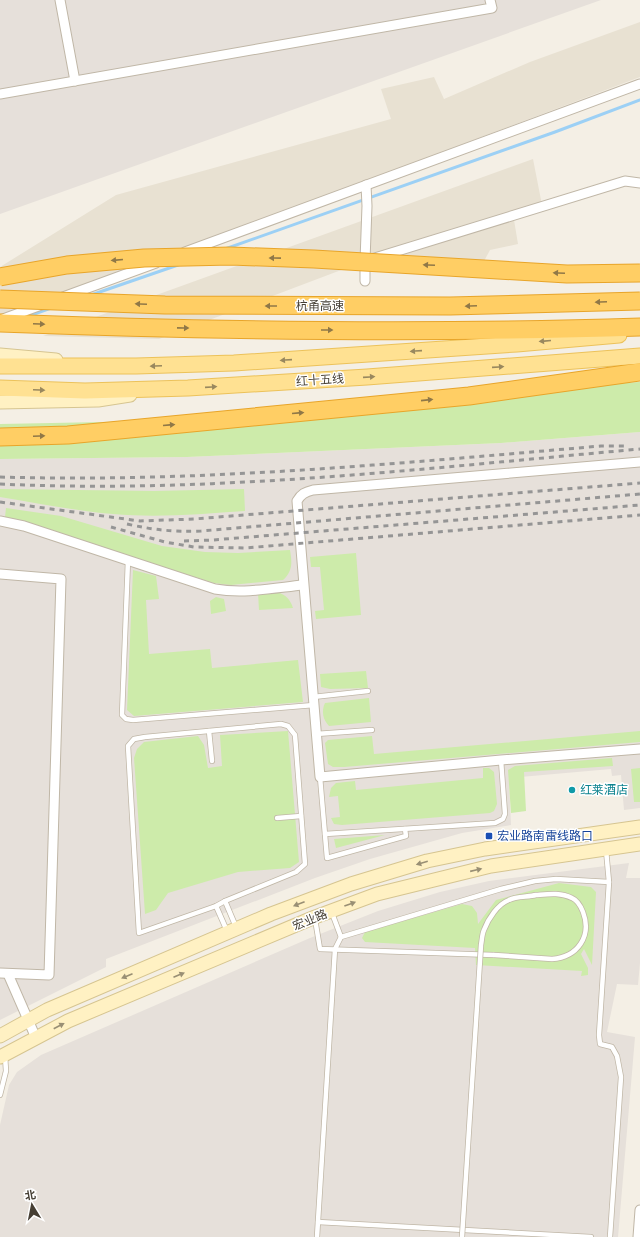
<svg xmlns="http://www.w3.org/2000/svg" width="640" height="1237" viewBox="0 0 640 1237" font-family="Inter,'Noto Sans SC',sans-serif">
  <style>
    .residential { fill: #e8e1d2 }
    .industrial { fill: #e6e0da }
    .green { fill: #cdebaa }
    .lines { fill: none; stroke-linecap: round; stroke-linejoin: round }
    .stream { stroke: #9cd0f5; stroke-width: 3 }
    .lane-casing { stroke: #c0b7a7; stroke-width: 6 }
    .street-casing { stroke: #c0b7a7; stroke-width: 11 }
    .secondary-casing { stroke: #d6c591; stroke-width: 15 }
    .primary-casing { stroke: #ecc25b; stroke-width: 17 }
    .highway-casing { stroke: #e8a52a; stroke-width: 19 }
    .lane { stroke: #fff; stroke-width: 4.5 }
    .street { stroke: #fff; stroke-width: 9 }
    .secondary { stroke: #fff1c3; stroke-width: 13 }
    .primary { stroke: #ffe192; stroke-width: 15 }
    .highway { stroke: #ffce64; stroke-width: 17 }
    .rail { stroke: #959595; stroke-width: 3; stroke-dasharray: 5 5; stroke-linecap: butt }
    .lane-bridge-casing { stroke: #c0b7a7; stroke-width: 6; stroke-linecap: butt }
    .highway-bridge-casing { stroke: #e8a52a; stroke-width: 19; stroke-linecap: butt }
    .lane-bridge { stroke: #fff; stroke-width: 4.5 }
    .highway-bridge { stroke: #ffce64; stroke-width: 17 }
    .oneway { fill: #907847 }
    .oneway2 { fill: #99885e }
    .oneway3 { fill: #998f74 }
    .culture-dot { fill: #0f9aa8; stroke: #fff; stroke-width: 1.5 }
    .transit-dot { fill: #1a4fb4; stroke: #fff; stroke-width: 1.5 }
    .labels { text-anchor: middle; stroke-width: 3; stroke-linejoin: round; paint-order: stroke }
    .street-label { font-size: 12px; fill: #463f34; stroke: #fff }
    .culture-label { font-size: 12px; fill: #0d838f; stroke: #fff; text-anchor: start }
    .transit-label { font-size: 12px; fill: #164399; stroke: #fff; text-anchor: start }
  </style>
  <rect width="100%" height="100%" fill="#f4efe5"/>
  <g class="residential">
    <polygon points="640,22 640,77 0,320 0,267 116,195 391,119 381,89 434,77 444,99 530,62"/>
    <polygon points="533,159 542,205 513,214 518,244 490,250 477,274 365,261 159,339 43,336"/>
  </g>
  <g class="industrial">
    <polygon points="0,0 601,0 0,214"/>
    <polygon points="640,432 640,808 624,810 621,775 612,776 611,769 509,778 511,825 462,833 370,859 315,878 106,959 106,967 0,1020 0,459 187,457 501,443"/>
    <polygon points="629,863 626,878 640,878 640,963 638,985 617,984 607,1032 635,1037 618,1237 0,1237 0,1125 9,1085 17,1072 41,1055 310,938 378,911 440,892 489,881"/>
  </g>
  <g class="green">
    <polygon points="640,382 640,432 501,443 187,457 0,459 0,424 153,421 564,386"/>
    <path d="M0 489 154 491 244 489 245 511C201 514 157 518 113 514 76 511 37 503 0 497Z"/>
    <path d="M6 508 61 516 162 546 205 552 238 553 290 550C292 562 293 571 283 580L231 585 214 583 5 517Z"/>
    <polygon points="356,553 361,615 316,619 315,611 324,610 320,567 311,567 310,557"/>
    <polygon points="133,570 156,576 159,599 146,600 149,654 210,649 212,668 298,660 303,702 134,716 127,710"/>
    <path d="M277 592C286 595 290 599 293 608L259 610 258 593Z"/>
    <polygon points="216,597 224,599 226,611 211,614 210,601"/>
    <polygon points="366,671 368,688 330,689 321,687 320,674"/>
    <path d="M369 698 371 722 329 726C323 720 321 711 325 703Z"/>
    <polygon points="288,731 299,862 290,868 238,872 168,893 156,910 145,914 134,758 137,749 144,742 198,736 204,745 208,768 222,766 220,735"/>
    <polygon points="640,731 640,742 344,767 333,767 328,764 325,743 328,740 372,736 374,754"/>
    <polygon points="612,758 613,766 524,772 526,811 511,813 508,770 515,766"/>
    <polygon points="483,768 489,768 494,772 497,804 494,811 490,813 342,825 334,824 331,818 340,817 338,796 329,797 331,788 336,783 355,781 356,790 483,778"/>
    <polygon points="640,768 640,802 634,802 631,769"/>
    <polygon points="385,835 336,848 334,839"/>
    <polygon points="559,883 591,887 596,892 592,965 584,949 581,954 588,968 588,975 581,976 582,971 476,965 475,948 365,942 362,938 365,932 462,904 472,906 477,913 478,924 496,900"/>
  </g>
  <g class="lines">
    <g class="stream">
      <polyline points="225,249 555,132 640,100"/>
      <polyline points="91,295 178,265"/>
      <polyline points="26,317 51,308"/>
    </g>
    <defs>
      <g id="lane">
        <polyline points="128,560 122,715 126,719 133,720 314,705"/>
        <polyline points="313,697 368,691"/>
        <polygon points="281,724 288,726 295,735 305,864 296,872 225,901 216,906 139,933 128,746 134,739 145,737"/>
        <polyline points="209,731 212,761"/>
        <polyline points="316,734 372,730"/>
        <polyline points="320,777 327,858 406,836 405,829"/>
        <polyline points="277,818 301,816"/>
        <polyline points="325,834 495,823 503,819 505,814 501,760"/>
        <polyline points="606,850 609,882 599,1035 600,1044 612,1047 617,1056 621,1077 610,1237"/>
        <polyline points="225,901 236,927"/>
        <polyline points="216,906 227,931"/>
        <polyline points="332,913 341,937"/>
        <polyline points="315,919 320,949 494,955"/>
        <polyline points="0,1095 6,1071 5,1056"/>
        <polyline points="318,1222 591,1237"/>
        <polyline points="317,1237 335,949 341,937 501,889 535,881 556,879 609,882"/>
      </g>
      <g id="street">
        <polyline points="60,0 75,81"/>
        <polyline points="0,94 492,8 490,0"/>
        <polyline points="185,252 640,84"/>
        <polyline points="365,261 367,206 366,185"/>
        <polyline points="365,281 365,261 625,181 640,183"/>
        <polyline points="63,297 156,263"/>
        <polyline points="3,319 44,304"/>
        <path d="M640 462 313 490C305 492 301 494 297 501L320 777 501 760 640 749"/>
        <path d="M0 521 24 526 215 589C244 594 274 588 303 585"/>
        <polyline points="0,574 61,579 49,975 0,973"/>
        <polyline points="8,974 36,1038"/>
        <polyline points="638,1237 640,1210"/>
      </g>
      <g id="secondary">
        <polyline points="0,355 56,360"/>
        <polyline points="0,402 98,400 130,395"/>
        <polyline points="0,1036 47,1010 271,914 351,884 427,861 485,849 640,827"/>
        <polyline points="0,1057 68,1021 315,917 377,894 491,866 640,844"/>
      </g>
      <g id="primary">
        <polyline points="0,366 136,366 234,363 517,344 619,335"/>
        <polyline points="0,388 85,391 188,388 367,377 640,356"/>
      </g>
      <g id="highway">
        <path d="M0 323C213 331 427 334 640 327"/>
        <polyline points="0,437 68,435 469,396 640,372"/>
      </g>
    </defs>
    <use href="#lane" class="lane-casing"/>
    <use href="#street" class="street-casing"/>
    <use href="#secondary" class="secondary-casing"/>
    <use href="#primary" class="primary-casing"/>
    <use href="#highway" class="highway-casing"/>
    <use href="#lane" class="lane"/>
    <use href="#street" class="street"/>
    <use href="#secondary" class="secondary"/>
    <use href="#primary" class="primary"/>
    <use href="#highway" class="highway"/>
    <g class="rail">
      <path d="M0 477C201 483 401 463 601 446H625"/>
      <path d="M0 484C214 494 427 468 640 449"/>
      <polyline points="0,502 140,521 194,519 640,483"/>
      <path d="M127 524C154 530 173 532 201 531L640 494"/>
      <polyline points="111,527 165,542 194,547 245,548 640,515"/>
      <polyline points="184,541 213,540 640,505"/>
    </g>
    <defs>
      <path id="lane-bridge" d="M462 1237 481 945C482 940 482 934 484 930 488 919 498 904 509 900 516 896 528 897 536 895 548 894 560 892 572 898 577 900 581 907 583 912 592 936 578 957 552 959L494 955"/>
      <g id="highway-bridge">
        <polyline points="0,277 67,265 144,258 231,256 314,259 567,274 640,273"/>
        <polyline points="0,299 165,305 450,306 640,301"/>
      </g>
    </defs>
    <use href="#lane-bridge" class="lane-bridge-casing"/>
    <use href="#highway-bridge" class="highway-bridge-casing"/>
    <use href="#lane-bridge" class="lane-bridge"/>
    <use href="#highway-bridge" class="highway-bridge"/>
  </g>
  <defs><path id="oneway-solid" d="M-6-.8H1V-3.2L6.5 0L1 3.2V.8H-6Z"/></defs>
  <g class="oneway">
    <use href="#oneway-solid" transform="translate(275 258) rotate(-179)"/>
    <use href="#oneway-solid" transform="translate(117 260) rotate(175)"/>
    <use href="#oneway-solid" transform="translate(429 265) rotate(-177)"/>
    <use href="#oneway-solid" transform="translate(559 273) rotate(-177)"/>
    <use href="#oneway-solid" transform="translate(601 302) rotate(178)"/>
    <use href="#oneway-solid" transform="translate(141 304) rotate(-178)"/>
    <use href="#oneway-solid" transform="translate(271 306) rotate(-180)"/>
    <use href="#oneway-solid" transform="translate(471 306) rotate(178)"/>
    <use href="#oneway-solid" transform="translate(39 324) rotate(2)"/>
    <use href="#oneway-solid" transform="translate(183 328) rotate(1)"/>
    <use href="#oneway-solid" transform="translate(327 330)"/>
    <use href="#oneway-solid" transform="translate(427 400) rotate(-6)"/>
    <use href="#oneway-solid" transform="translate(298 413) rotate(-5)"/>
    <use href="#oneway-solid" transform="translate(169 425) rotate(-5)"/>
    <use href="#oneway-solid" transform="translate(39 436) rotate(-2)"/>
  </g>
  <g class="oneway2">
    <use href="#oneway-solid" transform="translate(545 341) rotate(175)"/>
    <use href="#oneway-solid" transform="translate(416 351) rotate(176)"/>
    <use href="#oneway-solid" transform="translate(286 360) rotate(176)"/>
    <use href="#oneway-solid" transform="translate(156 366) rotate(178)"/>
    <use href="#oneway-solid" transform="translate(498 367) rotate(-4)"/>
    <use href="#oneway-solid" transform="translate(369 377) rotate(-4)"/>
    <use href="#oneway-solid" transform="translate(211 387) rotate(-4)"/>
    <use href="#oneway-solid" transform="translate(39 390) rotate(2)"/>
  </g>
  <g class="oneway3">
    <use href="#oneway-solid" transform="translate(422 863) rotate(164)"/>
    <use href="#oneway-solid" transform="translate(476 870) rotate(-13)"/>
    <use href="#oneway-solid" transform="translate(299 904) rotate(159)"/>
    <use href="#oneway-solid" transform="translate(350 904) rotate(-20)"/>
    <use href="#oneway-solid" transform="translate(179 975) rotate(-23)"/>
    <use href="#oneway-solid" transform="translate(127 976) rotate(157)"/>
    <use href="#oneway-solid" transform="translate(59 1026) rotate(-28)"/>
  </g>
  <circle class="culture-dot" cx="572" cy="790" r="4"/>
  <rect class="transit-dot" x="485" y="832" width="8" height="8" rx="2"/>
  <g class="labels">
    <g class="street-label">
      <text x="320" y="310">杭甬高速</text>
      <text transform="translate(320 380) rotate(-4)" y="4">红十五线</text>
      <text transform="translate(310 920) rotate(-22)" y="4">宏业路</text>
    </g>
    <g class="culture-label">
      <text x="580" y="794">红莱酒店</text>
    </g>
    <g class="transit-label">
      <text x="497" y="840">宏业路南雷线路口</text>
    </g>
  </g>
  <g transform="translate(32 1205) rotate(350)" stroke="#ffffff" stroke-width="3" paint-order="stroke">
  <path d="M0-3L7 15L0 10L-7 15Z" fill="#463f34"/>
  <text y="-6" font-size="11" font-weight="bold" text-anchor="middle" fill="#463f34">北</text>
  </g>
</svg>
